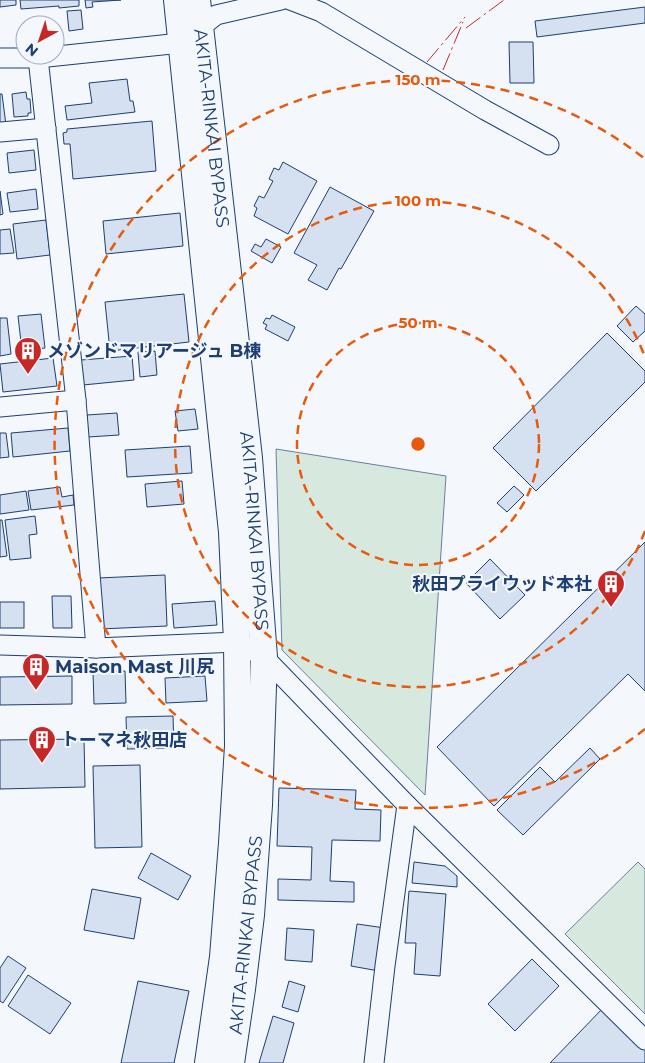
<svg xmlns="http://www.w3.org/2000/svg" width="645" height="1063" viewBox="0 0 645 1063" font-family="Montserrat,'Noto Sans JP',sans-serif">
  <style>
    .green { fill: #d7e8df; stroke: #687fa3 }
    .building { fill: #d5e0f0; stroke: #1d3f73 }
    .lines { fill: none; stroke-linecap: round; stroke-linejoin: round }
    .minor-casing { stroke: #1d3f73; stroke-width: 21 }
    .highway-casing { stroke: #1d3f73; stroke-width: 28 }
    .minor { stroke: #f4f7fb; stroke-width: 19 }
    .highway { stroke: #f4f7fb; stroke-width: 26 }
    .power { stroke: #c62828; stroke-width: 1; stroke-dasharray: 18 4 2.5 4; stroke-linecap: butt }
    .ring { fill: none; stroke: #e8590c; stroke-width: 2.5; stroke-dasharray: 9 6 }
    .labels { text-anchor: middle; stroke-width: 4; stroke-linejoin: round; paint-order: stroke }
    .street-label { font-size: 18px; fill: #1d3f73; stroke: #f4f7fb }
    .poi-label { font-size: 18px; font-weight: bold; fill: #1d3f73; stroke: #f4f7fb; text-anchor: start }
    .centre { fill: #e8590c; stroke: #f4f7fb; stroke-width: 2.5 }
    .ring-label { font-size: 15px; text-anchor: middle; font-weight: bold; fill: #e8590c; stroke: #f4f7fb; stroke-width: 4; stroke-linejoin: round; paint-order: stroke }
  </style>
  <rect width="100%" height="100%" fill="#f4f7fb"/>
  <g class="green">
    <polygon points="276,449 446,476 425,795 282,650"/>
    <polygon points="638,862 645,869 645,1014 565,934"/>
  </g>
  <g class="building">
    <polygon points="0,0 16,0 16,5 0,7"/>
    <polygon points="20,0 79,0 79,6 59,8 59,6 21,9"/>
    <polygon points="85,0 121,0 92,2 93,7 86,8"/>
    <polygon points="645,7 645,23 537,37 535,21"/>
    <polygon points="81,10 83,29 69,31 67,11"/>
    <polygon points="509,42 533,42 534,83 510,83"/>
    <polygon points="127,79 130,101 133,101 135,112 67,120 65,106 92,103 89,83"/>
    <polygon points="26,92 27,99 30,99 31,113 28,113 28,116 14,117 12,94"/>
    <polygon points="0,94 2,94 6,125 0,125"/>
    <polygon points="152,121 156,171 73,179 70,144 64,144 63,133 67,132 67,129"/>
    <polygon points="34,150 36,170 9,173 7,153"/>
    <polygon points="283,162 317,181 288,234 254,216 257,208 254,206 259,196 264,198 273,181 269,179 274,168 279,170"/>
    <polygon points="330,187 374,211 341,269 339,268 327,290 308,280 317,265 294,253"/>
    <polygon points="36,189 38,209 10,212 7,193"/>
    <polygon points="0,191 3,214 0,215"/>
    <polygon points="180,213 183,246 106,254 103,221"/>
    <polygon points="46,220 50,255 17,259 13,224"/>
    <polygon points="10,229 14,253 0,254 0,230"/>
    <polygon points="266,239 281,247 272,263 251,251 255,244 261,247"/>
    <polygon points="184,294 189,342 110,351 105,302"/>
    <polygon points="636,306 645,314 645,331 633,342 617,326"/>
    <polygon points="41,314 45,348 22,351 18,316"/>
    <polygon points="272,315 295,327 288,341 265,329 267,325 263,323 266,318 270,319"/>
    <polygon points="0,318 7,318 11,354 0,356"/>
    <polygon points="607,333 645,371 645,382 536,491 493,448"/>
    <polygon points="155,351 157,375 140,377 138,352"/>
    <polygon points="132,356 134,380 83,385 81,360"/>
    <polygon points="53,358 57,386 3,392 0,364"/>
    <polygon points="195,409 198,429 178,431 175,411"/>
    <polygon points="117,413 119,435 88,437 87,415"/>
    <polygon points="68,428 70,451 13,457 11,433"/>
    <polygon points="0,433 6,433 9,457 0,458"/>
    <polygon points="190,446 192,473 127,477 125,450"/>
    <polygon points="182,481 184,504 147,507 145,484"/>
    <polygon points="514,486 524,495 507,512 497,503"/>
    <polygon points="60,487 62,497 73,495 74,505 31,510 28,491"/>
    <polygon points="26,491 29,510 0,514 0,495"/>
    <polygon points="35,516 37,534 29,535 31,558 10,560 5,520"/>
    <polygon points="0,520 2,520 7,556 0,557"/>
    <polygon points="645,542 645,691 628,674 494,806 437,747"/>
    <polygon points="490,559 525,595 500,619 466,583"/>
    <polygon points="165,575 167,626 100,629 98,578"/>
    <polygon points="52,596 71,596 72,628 53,628"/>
    <polygon points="215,601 217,625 174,628 172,604"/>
    <rect x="0" y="602" width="24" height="26"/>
    <polygon points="125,671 126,703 94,704 93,672"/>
    <polygon points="72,676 72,704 0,705 0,677"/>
    <polygon points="205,676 207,701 166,703 165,678"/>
    <polygon points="173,716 174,748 127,749 126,717"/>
    <polygon points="84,739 85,787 0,789 0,740"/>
    <polygon points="590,748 600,759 523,835 497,810 540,767 555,782"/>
    <polygon points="140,765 142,847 95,848 93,766"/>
    <polygon points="279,788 356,790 355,809 381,810 380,841 332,840 330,881 354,882 354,902 278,900 278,879 311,880 312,847 277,846"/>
    <polygon points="151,853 191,876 178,900 138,878"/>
    <polygon points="414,862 445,866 457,876 457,887 412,883"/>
    <polygon points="92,889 141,898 134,939 84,930"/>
    <polygon points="409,891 446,894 440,976 414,974 416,943 405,943"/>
    <polygon points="357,924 385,928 379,971 351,966"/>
    <polygon points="287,928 314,930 312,962 285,960"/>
    <polygon points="8,956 26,968 3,1003 0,1001 0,968"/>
    <polygon points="532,959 559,986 515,1031 488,1004"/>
    <polygon points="28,975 71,1003 50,1034 8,1006"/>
    <polygon points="138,981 189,991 174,1063 121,1063"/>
    <polygon points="289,981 305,986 298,1012 282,1007"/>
    <polygon points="603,1008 645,1049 645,1063 550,1063"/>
    <polygon points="273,1016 294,1023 283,1063 259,1063"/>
  </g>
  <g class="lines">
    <defs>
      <g id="minor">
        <polyline points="290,0 321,12 485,110 549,145"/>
        <polyline points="0,58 38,58 181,43 216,15 281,0"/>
        <polyline points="38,58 76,400 96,648"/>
        <polyline points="0,132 46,128"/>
        <polyline points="0,407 76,400"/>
        <polyline points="0,645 96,648 237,642 264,657 407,805 645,1040"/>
        <polyline points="374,1063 385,966 407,805"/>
      </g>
      <g id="highway">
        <polyline points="177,0 232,532 237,642 238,746 232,843 223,957 208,1063"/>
        <path id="s1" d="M197 0 249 458 264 657 259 805 251 915 242 989 231 1063"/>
      </g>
    </defs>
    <use href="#minor" class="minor-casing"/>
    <use href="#highway" class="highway-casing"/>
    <use href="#minor" class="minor"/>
    <use href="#highway" class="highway"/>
    <g class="power">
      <polyline points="466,28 504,0"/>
      <polyline points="427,62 465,17"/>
      <polyline points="443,70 463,22"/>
    </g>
  </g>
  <g class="ring">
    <circle cx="418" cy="444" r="121"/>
    <path d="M645 531A243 243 0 1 1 645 357"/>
    <path d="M645 729A364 364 0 1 1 645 159"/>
  </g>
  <defs>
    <symbol id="building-pin" viewBox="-11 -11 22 30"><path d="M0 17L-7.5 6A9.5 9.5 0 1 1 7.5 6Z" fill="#c62828" stroke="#f4f7fb"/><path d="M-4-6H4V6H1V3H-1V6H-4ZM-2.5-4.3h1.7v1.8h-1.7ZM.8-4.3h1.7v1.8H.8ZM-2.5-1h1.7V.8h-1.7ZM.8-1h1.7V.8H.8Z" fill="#fff"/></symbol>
  </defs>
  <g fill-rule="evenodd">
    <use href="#building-pin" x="12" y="335" width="32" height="43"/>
    <use href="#building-pin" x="595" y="568" width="32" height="43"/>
    <use href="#building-pin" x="20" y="651" width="32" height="43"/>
    <use href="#building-pin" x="26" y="724" width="32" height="43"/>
  </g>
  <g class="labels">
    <g class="street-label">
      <text dy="6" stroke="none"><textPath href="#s1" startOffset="129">AKITA-RINKAI BYPASS</textPath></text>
      <text dy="6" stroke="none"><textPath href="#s1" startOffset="534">AKITA-RINKAI BYPASS</textPath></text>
      <text transform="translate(246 935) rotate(-84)" y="6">AKITA-RINKAI BYPASS</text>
    </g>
    <g class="poi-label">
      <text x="47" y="357">メゾンドマリアージュ B棟</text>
      <text x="592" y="590" text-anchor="end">秋田プライウッド本社</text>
      <text x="55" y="673">Maison Mast 川尻</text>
      <text x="61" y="746">トーマネ秋田店</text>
    </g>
  </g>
  <circle cx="418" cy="444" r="8" class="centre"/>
  <g class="ring-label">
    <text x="418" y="85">150 m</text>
    <text x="418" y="206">100 m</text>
    <text x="418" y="328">50 m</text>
  </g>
  <g transform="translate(40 40) rotate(220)"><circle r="24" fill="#f4f7fb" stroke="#9eadc5"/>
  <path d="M0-4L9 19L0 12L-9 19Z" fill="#c62828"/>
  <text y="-8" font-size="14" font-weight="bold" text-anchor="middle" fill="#1d3f73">N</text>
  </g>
</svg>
